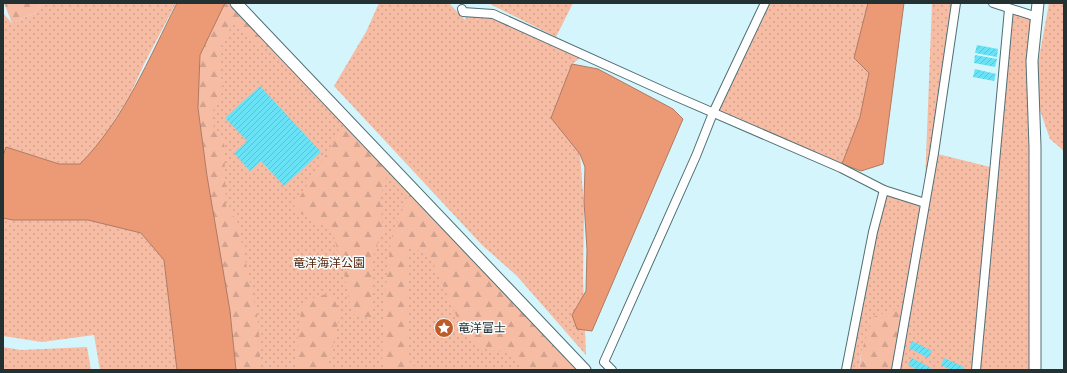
<svg xmlns="http://www.w3.org/2000/svg" width="1067" height="373" viewBox="0 0 1067 373" font-family="'IBM Plex Sans','Noto Sans JP',sans-serif">
  <style>
    .grass { fill: url(#grass-dots) }
    .forest { fill: url(#forest-firs) }
    .water { fill: #ec9a76; stroke: #b07a62 }
    .building { fill: url(#building-hatch) }
    .lines { fill: none; stroke-linecap: round; stroke-linejoin: round }
    .street-casing { stroke: #516f74; stroke-width: 10 }
    .secondary-casing { stroke: #516f74; stroke-width: 13 }
    .street { stroke: #fff; stroke-width: 8 }
    .secondary { stroke: #fff; stroke-width: 11 }
    .labels { text-anchor: middle; stroke-width: 3; stroke-linejoin: round; paint-order: stroke }
    .park-label { font-size: 12px; fill: #57240a; stroke: #f6fdfe }
    .poi-label { font-size: 12px; fill: #243133; stroke: #f6fdfe; text-anchor: start }
  </style>
  <defs>
    <pattern id="grass-dots" width="8" height="8" patternUnits="userSpaceOnUse"><rect width="8" height="8" fill="#f6bca4"/><path d="M2 2h.1M6 6h.1" fill="none" stroke="#d3a28e" stroke-width="1.8" stroke-linecap="round"/></pattern>
    <pattern id="forest-firs" width="22" height="20" patternUnits="userSpaceOnUse"><rect width="22" height="20" fill="#f6bca4"/><path d="M5 1l3.5 6h-7zM16 11l3.5 6h-7z" fill="#d3a28e"/></pattern>
    <pattern id="building-hatch" width="6" height="6" patternUnits="userSpaceOnUse"><rect width="6" height="6" fill="#69e2f5"/><path d="M-1 1l2-2M0 6l6-6M5 7l2-2" fill="none" stroke="#5bc2d2"/></pattern>
  </defs>
  <rect width="100%" height="100%" fill="#d4f5fb"/>
  <g class="grass">
    <polygon points="42,3 176,3 144,64 130,95 98,146 80,164 59,164 6,147 3,156 3,13 12,23 35,13"/>
    <polygon points="236,3 578,370 235,370 234,339 230,311 196,92 200,55 217,10"/>
    <polygon points="379,3 449,3 465,20 468,12 488,14 584,55 572,64 551,118 580,154 584,207 583,280 586,355 517,276 482,245 334,86 366,32"/>
    <polygon points="488,3 573,3 556,37"/>
    <polygon points="764,3 868,3 854,58 869,73 860,117 842,164 713,113"/>
    <polygon points="932,3 956,3 934,153 994,168 1009,12 1035,16 1035,80 1049,3 1064,3 1064,151 1050,139 1035,96 1035,370 897,370 861,354 859,370 846,370 884,190 924,209"/>
    <polygon points="3,211 81,211 117,227 141,233 164,260 177,370 100,370 94,335 42,342 3,336"/>
    <polygon points="3,347 21,350 87,347 91,370 3,370"/>
  </g>
  <g class="forest">
    <polygon points="4,3 42,3 35,13 12,23"/>
    <polygon points="221,3 236,3 266,34 270,51 233,23 219,50 220,74 224,88 210,117 216,132 224,140 226,206 237,221 257,315 260,343 260,370 235,370 232,325 211,209 197,98 199,59 217,10"/>
    <polygon points="346,122 390,165 380,198 383,230 373,257 371,319 352,314 343,268 332,231 293,208"/>
    <polygon points="411,187 579,370 527,370 506,353 476,347 460,324 429,254 408,247 409,361 418,370 390,370 382,359 384,304 391,239"/>
    <polygon points="332,292 340,315 327,370 295,370 301,309 311,299"/>
    <polygon points="907,309 897,370 859,370 862,350 873,317 893,310"/>
  </g>
  <g class="water">
    <path d="M177 3H225L200 55 198 108 207 176 230 311 236 370H177L164 260 141 233 88 220H13L3 218V156L6 147 59 164H80C124 120 149 58 177 3Z"/>
    <polygon points="868,3 904,3 883,164 861,171 842,164 860,117 869,73 854,58"/>
    <polygon points="572,64 598,69 673,109 683,119 592,331 577,329 572,315 586,291 587,250 584,201 585,167 580,154 551,118"/>
  </g>
  <g class="building">
    <polygon points="977,45 998,49 997,57 975,53"/>
    <polygon points="975,55 997,59 995,67 974,63"/>
    <polygon points="975,69 996,74 994,81 973,77"/>
    <polygon points="260,86 321,152 284,186 261,161 250,171 234,153 247,141 225,118"/>
    <polygon points="912,341 932,351 928,358 909,348"/>
    <polygon points="912,358 931,368 930,370 918,370 908,365"/>
    <polygon points="944,358 964,367 962,370 951,370 941,365"/>
  </g>
  <g class="lines">
    <defs>
      <g id="street">
        <polyline points="993,3 1037,17"/>
        <polyline points="462,9 463,12 493,14 670,94 841,168 884,190 925,203"/>
        <polyline points="612,370 604,362 696,156 713,113 765,3"/>
        <polyline points="846,370 873,232 884,190"/>
        <polyline points="896,370 934,153 956,3"/>
        <polyline points="976,370 1009,9"/>
      </g>
      <g id="secondary">
        <polyline points="236,3 585,370"/>
        <polyline points="1035,370 1035,147 1032,61 1038,3"/>
      </g>
    </defs>
    <use href="#street" class="street-casing"/>
    <use href="#secondary" class="secondary-casing"/>
    <use href="#street" class="street"/>
    <use href="#secondary" class="secondary"/>
  </g>
  <defs>
    <symbol id="sight-disc" viewBox="-11 -11 22 22"><circle r="9.5" fill="#bf5a29" stroke="#f6fdfe"/><path d="M0-6L1.8-2.2L6-1.7L2.9 1.2L3.7 5.4L0 3.3L-3.7 5.4L-2.9 1.2L-6-1.7L-1.8-2.2Z" fill="#fff"/></symbol>
  </defs>
  <g fill-rule="evenodd">
    <use href="#sight-disc" x="433" y="317" width="22" height="22"/>
  </g>
  <g class="labels">
    <g class="park-label">
      <text x="329" y="267">竜洋海洋公園</text>
    </g>
    <g class="poi-label">
      <text x="458" y="332">竜洋富士</text>
    </g>
  </g>
  <rect width="1067" height="373" fill="none" stroke="#243133" stroke-width="8"/>
</svg>
